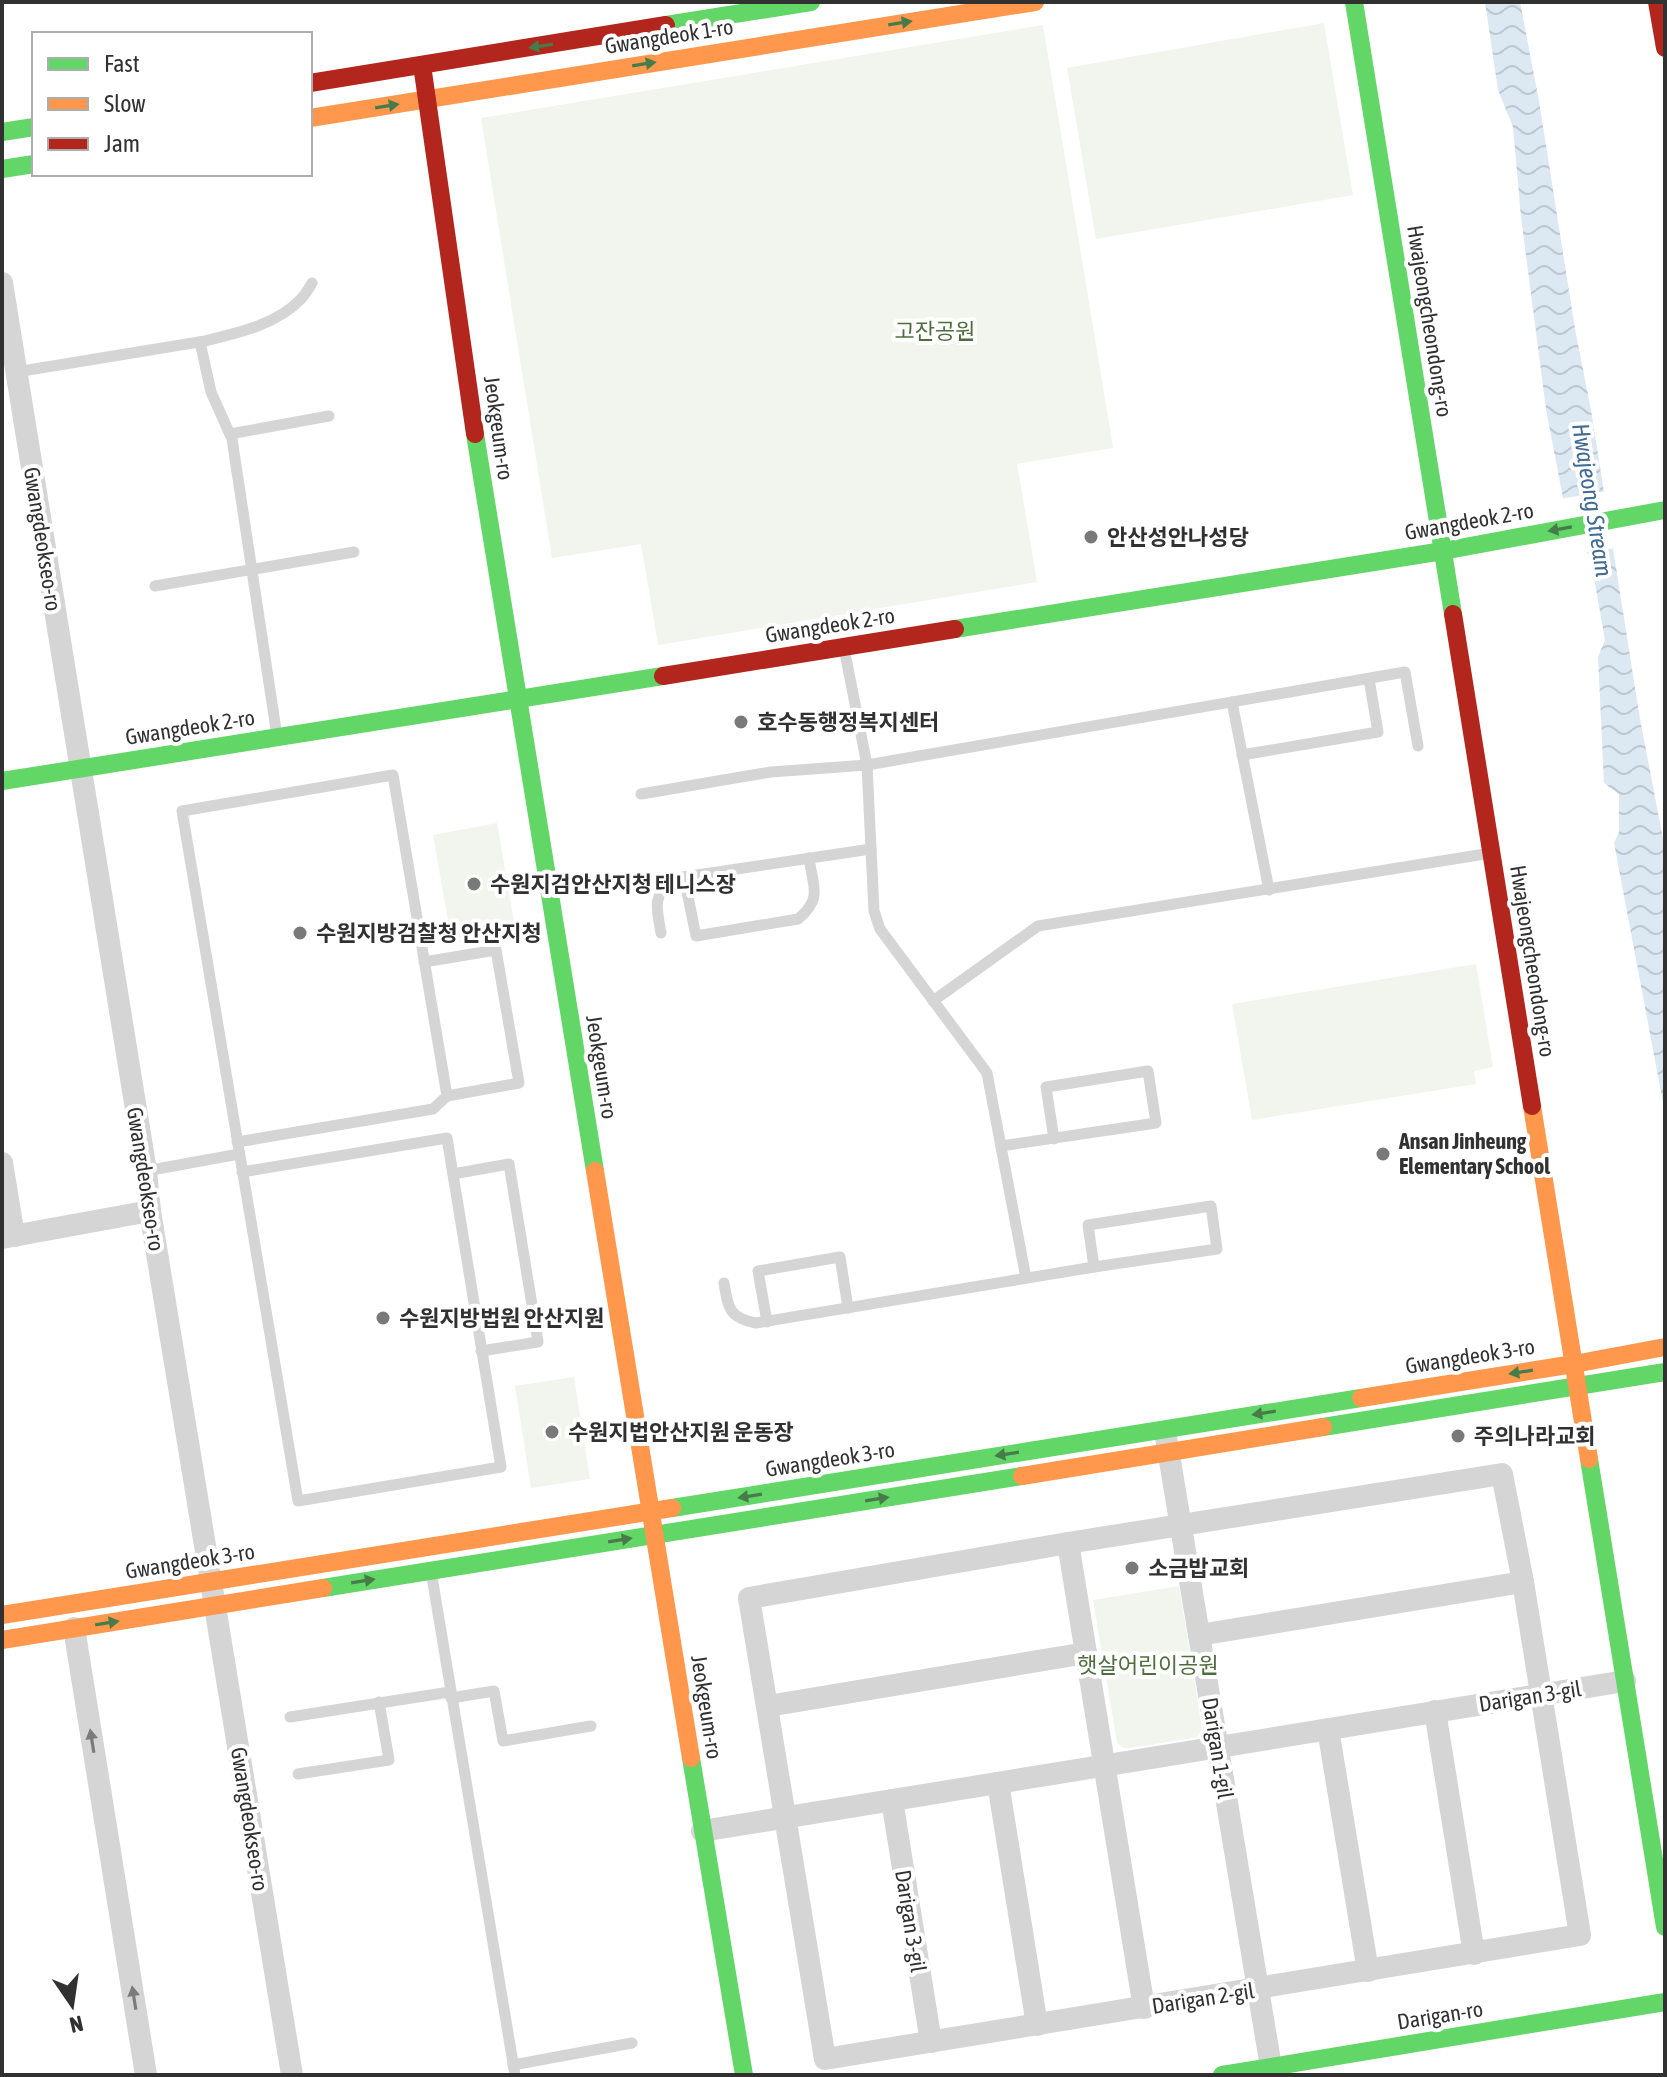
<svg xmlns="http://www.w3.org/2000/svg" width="1667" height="2077" viewBox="0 0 1667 2077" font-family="'Asap Condensed','Noto Sans KR',sans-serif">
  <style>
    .green { fill: #f1f5ee }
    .water { fill: url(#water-waves) }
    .pier { fill: #fff }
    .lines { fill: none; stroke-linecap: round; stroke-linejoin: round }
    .lane { stroke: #d5d5d5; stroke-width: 11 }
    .street { stroke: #d5d5d5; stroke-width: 22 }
    .fast { stroke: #63d668; stroke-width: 18 }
    .slow { stroke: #ff974d; stroke-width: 18 }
    .jam { stroke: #b3261e; stroke-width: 18 }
    .oneway { fill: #487b4a }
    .oneway2 { fill: #7b7b7b }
    .poi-dot { fill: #797979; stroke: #fff; stroke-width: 3 }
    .labels { text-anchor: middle; stroke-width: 8; stroke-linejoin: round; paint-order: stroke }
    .street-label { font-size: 22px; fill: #313131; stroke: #fff }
    .park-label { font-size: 22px; fill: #506d3f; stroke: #fff }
    .poi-label { font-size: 22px; font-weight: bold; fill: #313131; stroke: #fff; text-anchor: start }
    .water-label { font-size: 24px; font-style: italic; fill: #406b93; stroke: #fff }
  </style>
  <defs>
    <pattern id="water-waves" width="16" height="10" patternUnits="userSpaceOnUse" patternTransform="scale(2)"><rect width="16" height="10" fill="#dce8f2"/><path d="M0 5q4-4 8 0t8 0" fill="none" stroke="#bdc7d0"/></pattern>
  </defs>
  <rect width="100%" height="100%" fill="#fff"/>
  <g class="green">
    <polygon points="1324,23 1353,195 1096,239 1067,68"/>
    <polygon points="1043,25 1113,448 1017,464 1037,582 658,645 641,544 552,558 481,118"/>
    <polygon points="497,823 516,933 452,944 433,835"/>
    <polygon points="1476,964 1493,1067 1474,1071 1476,1084 1252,1120 1232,1004"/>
    <polygon points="574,1377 590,1479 531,1488 515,1386"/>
    <polygon points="1179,1586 1202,1729 1197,1737 1125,1749 1117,1743 1093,1600"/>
  </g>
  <polygon class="water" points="1485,2 1520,2 1539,101 1575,329 1591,410 1640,719 1665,849 1665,1113 1614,843 1619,832 1619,794 1604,783 1598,657 1605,640 1591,561 1563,498 1546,409 1521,217 1513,127 1498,90"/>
  <polygon class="pier" points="1608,491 1617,548 1583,553 1559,499"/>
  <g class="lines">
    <g class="lane">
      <polyline points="200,342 211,392 232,439 277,736"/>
      <path d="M16 372 205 341C238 333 276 325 301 299 305 295 309 288 312 283"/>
      <polyline points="230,434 329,416"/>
      <polyline points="155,586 354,552"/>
      <polyline points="844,648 867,765 874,911 880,929 987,1073 1026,1278"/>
      <polyline points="1232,702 1269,890"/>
      <polyline points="1242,755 1378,732 1369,679"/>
      <polyline points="641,794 771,772 867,765 1405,672 1418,746"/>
      <path d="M684 877 696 936 798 919C823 898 813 887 809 858"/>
      <path d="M661 933C657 908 652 900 670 879L871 849"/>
      <polyline points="933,1001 1038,926 1491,853"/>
      <polyline points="237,1142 433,1109 447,1096"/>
      <polyline points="1001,1146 1156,1123 1148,1071 1046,1087 1054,1139"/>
      <polyline points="146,1171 239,1154"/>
      <polyline points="242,1172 447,1138 501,1467 298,1501 182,811 393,775 447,1096 519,1083 496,950 424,962"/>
      <polyline points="453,1174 509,1164 538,1342 481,1351"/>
      <polygon points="1211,1206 1217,1249 1094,1267 1088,1225"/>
      <path d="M724 1283C728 1308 729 1318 756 1323L1094 1267"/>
      <polyline points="767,1322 758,1271 840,1257 848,1308"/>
      <polyline points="431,1571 515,2075"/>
      <polyline points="451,1698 494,1691 503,1741 591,1726"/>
      <polyline points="290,1717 450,1692"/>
      <polyline points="298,1774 389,1760 379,1702"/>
      <polyline points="513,2065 632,2043"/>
    </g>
    <g class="street">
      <polyline points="2,283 146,1171 150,1211 292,2075"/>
      <polyline points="2,1163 14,1236"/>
      <polyline points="2,1238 150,1211"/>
      <polyline points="1166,1437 1271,2067"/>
      <polygon points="1502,1474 1523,1582 1580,1935 825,2059 749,1598 1068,1543"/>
      <polyline points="1068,1543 1144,2008"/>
      <polyline points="74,1628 146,2075"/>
      <polyline points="1199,1635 1523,1582"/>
      <polyline points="768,1706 1086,1653"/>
      <polyline points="1435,1711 1474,1954"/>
      <polyline points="1328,1729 1368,1971"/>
      <polyline points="998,1783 1037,2025"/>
      <polyline points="892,1800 931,2042"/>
      <polyline points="702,1831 1625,1681"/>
    </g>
    <g class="fast">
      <polyline points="1354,2 1453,614"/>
      <polyline points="666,25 811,2"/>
      <polyline points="2,132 34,127"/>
      <polyline points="2,169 34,164"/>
      <polyline points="475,434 595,1171"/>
      <polyline points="955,629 1443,551 1665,510"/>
      <polyline points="2,781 663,676"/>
      <polyline points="1323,1427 1665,1372"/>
      <polyline points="1589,1459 1665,1927"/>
      <polyline points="672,1508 1361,1398"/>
      <polyline points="323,1588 1022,1476"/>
      <polyline points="691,1758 744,2075"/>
      <polyline points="1222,2075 1665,2002"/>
    </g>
    <g class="slow">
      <polyline points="310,118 1035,2"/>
      <polyline points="1532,1106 1589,1459"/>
      <polyline points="595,1171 691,1758"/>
      <polyline points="1361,1398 1574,1364 1665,1347"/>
      <polyline points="1022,1476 1323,1427"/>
      <polyline points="2,1615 672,1508"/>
      <polyline points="2,1640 323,1588"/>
    </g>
    <g class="jam">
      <polyline points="1657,2 1665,48"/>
      <polyline points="422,65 475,434"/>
      <polyline points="310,83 666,25"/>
      <polyline points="1453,614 1532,1106"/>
      <polyline points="663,676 955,629"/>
    </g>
  </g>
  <defs><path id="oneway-solid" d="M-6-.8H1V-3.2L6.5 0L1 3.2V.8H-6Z" transform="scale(2)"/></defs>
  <g class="oneway">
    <use href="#oneway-solid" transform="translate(900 23) rotate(-9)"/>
    <use href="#oneway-solid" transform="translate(541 46) rotate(171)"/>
    <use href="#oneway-solid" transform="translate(644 64) rotate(-9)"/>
    <use href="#oneway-solid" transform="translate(387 106) rotate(-9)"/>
    <use href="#oneway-solid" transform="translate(1560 529) rotate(170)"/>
    <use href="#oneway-solid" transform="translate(1521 1372) rotate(171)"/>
    <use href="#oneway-solid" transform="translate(1264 1413) rotate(171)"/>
    <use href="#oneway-solid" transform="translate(1007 1454) rotate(171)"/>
    <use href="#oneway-solid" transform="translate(750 1496) rotate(171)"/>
    <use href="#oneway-solid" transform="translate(877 1499) rotate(-9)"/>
    <use href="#oneway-solid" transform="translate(620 1540) rotate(-9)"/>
    <use href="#oneway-solid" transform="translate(363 1581) rotate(-9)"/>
    <use href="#oneway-solid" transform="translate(107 1623) rotate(-9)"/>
  </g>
  <g class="oneway2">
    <use href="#oneway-solid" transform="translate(92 1741) rotate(-99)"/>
    <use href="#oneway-solid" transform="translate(134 1998) rotate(-99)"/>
  </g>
  <g class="poi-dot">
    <circle cx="1091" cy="537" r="8"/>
    <circle cx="741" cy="722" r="8"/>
    <circle cx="474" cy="884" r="8"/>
    <circle cx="300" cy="933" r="8"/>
    <circle cx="1383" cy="1154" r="8"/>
    <circle cx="383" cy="1318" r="8"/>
    <circle cx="552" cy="1432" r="8"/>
    <circle cx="1458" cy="1436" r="8"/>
    <circle cx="1132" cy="1568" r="8"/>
  </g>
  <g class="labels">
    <g class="street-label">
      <text transform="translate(669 36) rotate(-9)" y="8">Gwangdeok 1-ro</text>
      <text transform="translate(1430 321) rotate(81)" y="8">Hwajeongcheondong-ro</text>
      <text transform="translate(499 428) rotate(82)" y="8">Jeokgeum-ro</text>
      <text transform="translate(1469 521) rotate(-10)" y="8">Gwangdeok 2-ro</text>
      <text transform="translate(43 539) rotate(81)" y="8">Gwangdeokseo-ro</text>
      <text transform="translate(830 625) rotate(-9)" y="8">Gwangdeok 2-ro</text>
      <text transform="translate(190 727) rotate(-9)" y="8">Gwangdeok 2-ro</text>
      <text transform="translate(1533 961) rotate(81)" y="8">Hwajeongcheondong-ro</text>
      <text transform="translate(602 1067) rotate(81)" y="8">Jeokgeum-ro</text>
      <text transform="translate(146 1179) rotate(81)" y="8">Gwangdeokseo-ro</text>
      <text transform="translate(1470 1356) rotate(-9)" y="8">Gwangdeok 3-ro</text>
      <text transform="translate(830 1459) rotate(-9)" y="8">Gwangdeok 3-ro</text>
      <text transform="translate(190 1561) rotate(-9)" y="8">Gwangdeok 3-ro</text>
      <text transform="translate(1530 1696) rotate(-9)" y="8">Darigan 3-gil</text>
      <text transform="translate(707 1707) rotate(81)" y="8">Jeokgeum-ro</text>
      <text transform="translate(1218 1748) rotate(81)" y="8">Darigan 1-gil</text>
      <text transform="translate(250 1819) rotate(81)" y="8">Gwangdeokseo-ro</text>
      <text transform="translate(911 1921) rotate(81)" y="8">Darigan 3-gil</text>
      <text transform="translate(1203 1998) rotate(-9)" y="8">Darigan 2-gil</text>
      <text transform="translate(1440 2015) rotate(-9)" y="8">Darigan-ro</text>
    </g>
    <g class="park-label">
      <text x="935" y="339">고잔공원</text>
      <text x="1148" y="1673">햇살어린이공원</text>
    </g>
    <g class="poi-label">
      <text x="1107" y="545">안산성안나성당</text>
      <text x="757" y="730">호수동행정복지센터</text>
      <text x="490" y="892">수원지검안산지청 테니스장</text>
      <text x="316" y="941">수원지방검찰청 안산지청</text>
      <text x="1399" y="1149">Ansan Jinheung<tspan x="1399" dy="25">Elementary School</tspan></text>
      <text x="399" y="1326">수원지방법원 안산지원</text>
      <text x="568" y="1440">수원지법안산지원 운동장</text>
      <text x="1474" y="1444">주의나라교회</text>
      <text x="1148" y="1576">소금밥교회</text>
    </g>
    <g class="water-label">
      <text transform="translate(1592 500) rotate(81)" y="8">Hwajeong Stream</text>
    </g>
  </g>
  <rect width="1667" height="2077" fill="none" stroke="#313131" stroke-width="8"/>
  <rect x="32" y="32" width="280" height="144" fill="#ffffff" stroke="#adadad" stroke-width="2"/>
  <rect x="48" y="58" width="40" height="12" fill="#63d668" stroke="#adadad" stroke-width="2"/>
  <text x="104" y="72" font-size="24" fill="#313131">Fast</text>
  <rect x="48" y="98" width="40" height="12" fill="#ff974d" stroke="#adadad" stroke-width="2"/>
  <text x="104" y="112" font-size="24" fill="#313131">Slow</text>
  <rect x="48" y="138" width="40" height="12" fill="#b3261e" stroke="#adadad" stroke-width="2"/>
  <text x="104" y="152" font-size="24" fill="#313131">Jam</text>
  <g transform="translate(72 2005) rotate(167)" stroke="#ffffff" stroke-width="6" paint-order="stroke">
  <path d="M0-6L14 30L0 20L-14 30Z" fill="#313131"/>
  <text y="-12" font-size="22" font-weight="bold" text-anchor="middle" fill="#313131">N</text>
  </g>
</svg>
